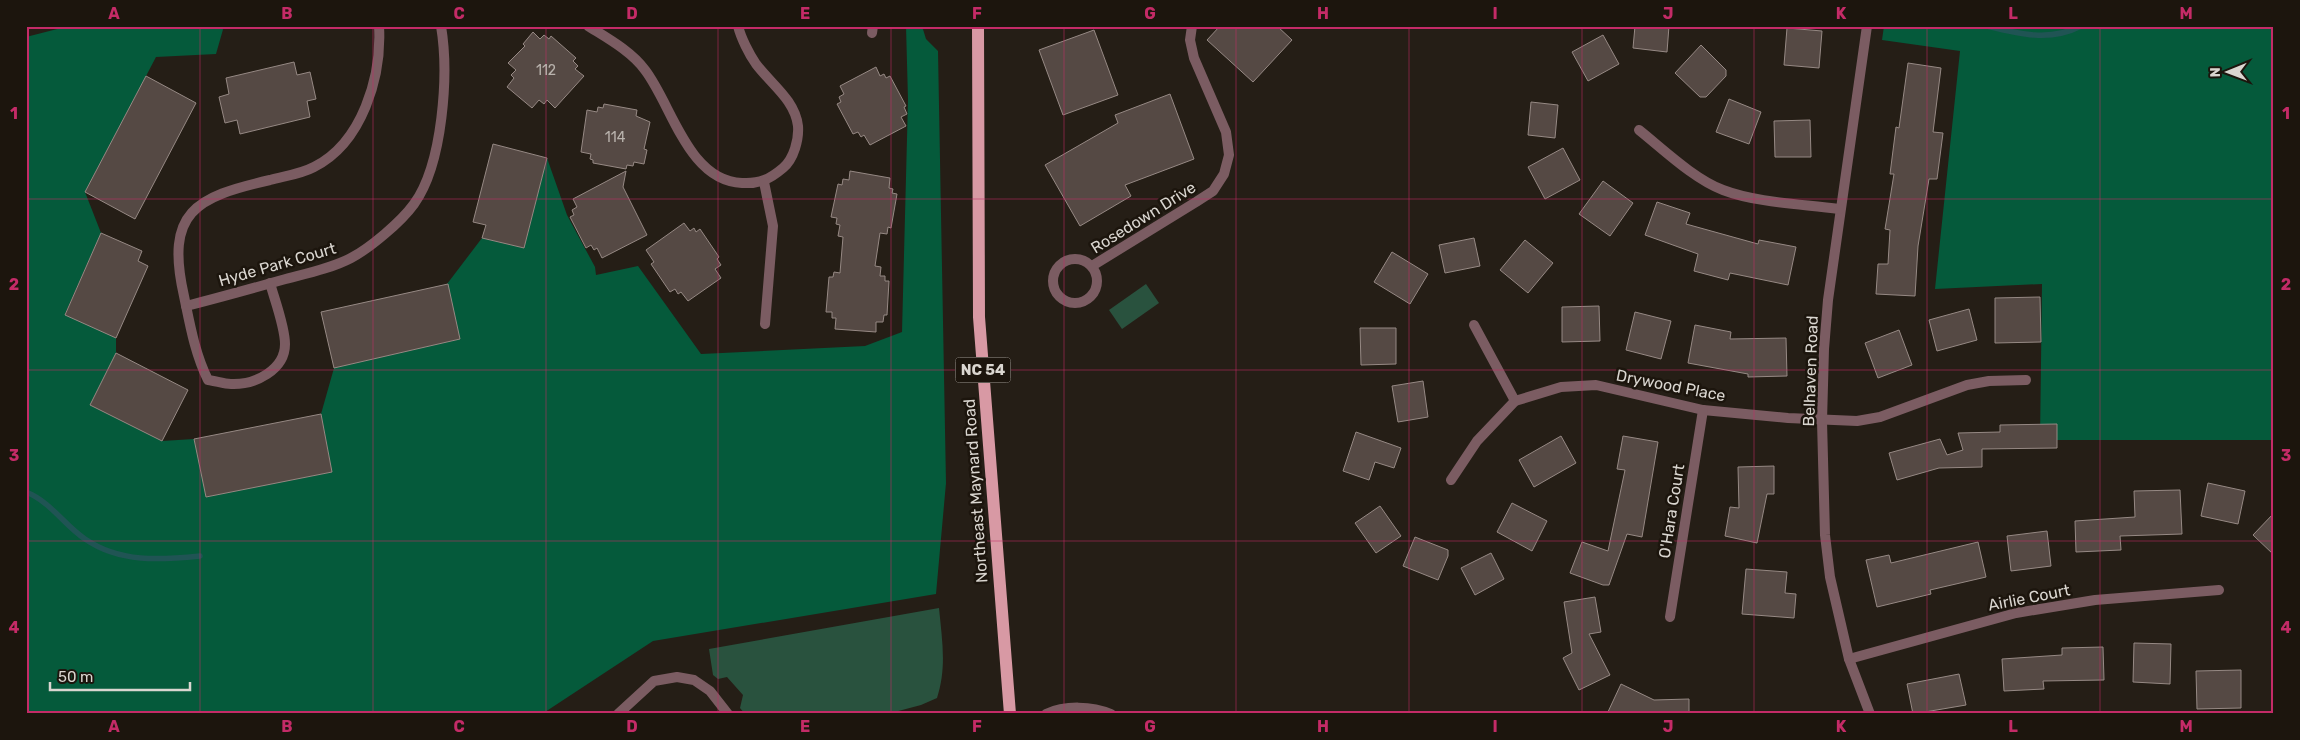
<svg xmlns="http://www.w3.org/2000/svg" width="2300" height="740" viewBox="0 0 2300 740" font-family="Rubik,sans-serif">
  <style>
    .green { fill: #29523e }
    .forest { fill: #055a3b }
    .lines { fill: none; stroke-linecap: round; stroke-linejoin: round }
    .stream { stroke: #205454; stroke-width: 5.5 }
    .building { fill: #554944; stroke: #968984 }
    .service { stroke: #7b5c62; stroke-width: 10 }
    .minor { stroke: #7b5c62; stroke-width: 10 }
    .primary { stroke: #d899a4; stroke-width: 12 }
    .grid { fill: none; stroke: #c42b67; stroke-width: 1; stroke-opacity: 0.55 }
    .labels { text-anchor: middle; stroke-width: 5; stroke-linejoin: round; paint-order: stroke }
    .number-label { font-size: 14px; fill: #b9b3ad }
    .shield { fill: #1c150d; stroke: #a19c96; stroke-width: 1 }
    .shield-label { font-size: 15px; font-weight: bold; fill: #dad6d0 }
    .street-label { font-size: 16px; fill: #dad6d0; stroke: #1c150d }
    .neatline { fill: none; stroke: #c42b67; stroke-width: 2 }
    .grid-label { font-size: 16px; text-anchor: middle; font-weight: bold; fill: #c42b67 }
  </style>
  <rect width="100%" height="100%" fill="#251e16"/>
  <g class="green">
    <polygon points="1146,284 1159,303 1122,329 1109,310"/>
    <path d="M939 608C942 640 947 667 937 698L921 705 887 714H745L740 708 743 695 727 677 718 679 713 675 709 649Z"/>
  </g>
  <g class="forest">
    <polygon points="69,26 224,26 216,54 156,57 85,192 101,233 65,314 116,338 116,353 90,405 162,441 194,439 206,497 332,472 321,414 334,368 460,339 447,284 482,238 524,248 547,158 567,215 595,267 596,275 638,266 701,354 865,346 902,332 908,100 906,26 922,26 926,39 938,51 946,483 936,594 653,641 542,714 26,714 26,37"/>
    <polygon points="1884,26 2274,26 2274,440 2040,440 2042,284 1935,289 1960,51 1882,40"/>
  </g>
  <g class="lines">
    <g class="stream">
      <path d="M1987 26C2019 34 2050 42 2081 26"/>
      <path d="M26 492C51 502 64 525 85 539 120 563 160 560 200 556"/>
    </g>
  </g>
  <g class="building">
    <polygon points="1220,26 1277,26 1292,40 1253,82 1207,40"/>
    <polygon points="1635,26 1669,26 1667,52 1633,48"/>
    <polygon points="1787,28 1822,31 1819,68 1784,65"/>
    <polygon points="1094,30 1118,95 1063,115 1039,50"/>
    <polygon points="533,32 540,39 544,35 549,39 551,36 576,58 573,61 578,66 575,69 584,76 555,108 547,100 544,104 539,100 532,108 507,87 514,78 511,75 516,70 508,63 525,46 523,44"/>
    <polygon points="1603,35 1619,64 1588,81 1572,52"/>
    <polygon points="1701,45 1726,70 1726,76 1706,97 1700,97 1675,73"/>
    <polygon points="294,62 297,75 310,72 316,99 307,101 310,117 240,134 237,120 225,123 219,97 229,94 226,78"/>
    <polygon points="1908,63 1941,68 1933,132 1943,133 1937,179 1929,179 1918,246 1915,296 1876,294 1878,264 1888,264 1890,230 1885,229 1894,174 1890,174 1896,127 1899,128"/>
    <polygon points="876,67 880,76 884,74 886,78 890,76 906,106 904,107 907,114 901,117 906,126 870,145 864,135 861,137 858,132 853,134 837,104 841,102 839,97 844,94 840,86"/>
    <polygon points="146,76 196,103 135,219 85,192"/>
    <polygon points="1170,94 1194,159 1125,185 1131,196 1080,226 1045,165 1118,123 1115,115"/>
    <polygon points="1729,99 1761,112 1749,144 1716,132"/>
    <polygon points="1531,102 1558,105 1555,138 1528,135"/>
    <polygon points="604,104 637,110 636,116 650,122 644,149 647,150 644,164 634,162 633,166 627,165 626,169 593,163 593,160 590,159 591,154 581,152 587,110 597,112 598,107 603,108"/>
    <polygon points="1810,120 1811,157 1775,157 1774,121"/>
    <polygon points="493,144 547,158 524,248 482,238 486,225 473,222"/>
    <polygon points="1563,148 1580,180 1545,199 1528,167"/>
    <polygon points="626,171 623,187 647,235 602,258 597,248 594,250 591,245 586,248 570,217 574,215 572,210 577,207 573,199"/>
    <polygon points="850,171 890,178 889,188 893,189 892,193 897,194 891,228 888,227 887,234 880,233 875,266 881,267 880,276 885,276 885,281 889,281 887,315 884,315 883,322 876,322 876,332 835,329 836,318 832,318 832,312 826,312 829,277 833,277 834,272 840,273 843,237 838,236 840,225 836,224 837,218 831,217 838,184 842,185 843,179 849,180"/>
    <polygon points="1603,181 1633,203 1610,236 1579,214"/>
    <polygon points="1657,202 1690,213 1686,224 1758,244 1759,240 1796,247 1788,285 1730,273 1728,280 1694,271 1698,254 1645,235"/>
    <polygon points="684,223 690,231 694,228 696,232 700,229 719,257 717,259 721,265 715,269 721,278 688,301 681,292 678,294 675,289 670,292 651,264 654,262 646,250"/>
    <polygon points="101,233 142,251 138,261 148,266 116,338 65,315"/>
    <polygon points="1474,238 1480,266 1445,273 1439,245"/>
    <polygon points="1525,240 1553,263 1528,293 1500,270"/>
    <polygon points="1392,252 1428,274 1410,304 1374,282"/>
    <polygon points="448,284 460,339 334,368 321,312"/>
    <polygon points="2040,297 2041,342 1995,343 1995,298"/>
    <polygon points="1599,306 1600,341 1562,342 1562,307"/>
    <polygon points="1969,309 1977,340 1937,351 1929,320"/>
    <polygon points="1635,312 1671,321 1661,359 1626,350"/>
    <polygon points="1695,325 1731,332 1730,339 1786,338 1787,376 1748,377 1748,374 1688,363"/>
    <polygon points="1360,328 1396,328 1396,364 1361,365"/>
    <polygon points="1899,330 1912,365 1878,378 1865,343"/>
    <polygon points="116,353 188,390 162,441 90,405"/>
    <polygon points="1423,381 1428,417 1398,422 1392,386"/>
    <polygon points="321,414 332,472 206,497 194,439"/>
    <polygon points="2057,424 2057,448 1982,449 1982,467 1939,468 1897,480 1889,453 1940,439 1947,455 1963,450 1958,433 2000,432 2000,425"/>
    <polygon points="1356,432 1401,448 1394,468 1375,462 1369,480 1343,471"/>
    <polygon points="1561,436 1576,463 1534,487 1519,460"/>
    <polygon points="1623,436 1658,442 1642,537 1627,534 1609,585 1603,585 1570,573 1582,542 1608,551 1625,470 1617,469"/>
    <polygon points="1774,466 1774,494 1767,494 1757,543 1725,536 1730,507 1739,508 1738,467"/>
    <polygon points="2208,483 2245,491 2238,524 2201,516"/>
    <polygon points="2180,490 2182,534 2120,536 2121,550 2076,552 2075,521 2135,517 2134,491"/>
    <polygon points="1512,503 1547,521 1532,551 1497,532"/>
    <polygon points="1380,506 1401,536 1376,553 1355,523"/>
    <polygon points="2274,513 2274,555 2253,535"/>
    <polygon points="2047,531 2051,566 2011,571 2007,536"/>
    <polygon points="1415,537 1448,550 1448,556 1438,580 1403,566"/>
    <polygon points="1978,542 1986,577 1930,590 1931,594 1877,607 1866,560 1889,555 1891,563"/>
    <polygon points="1491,553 1504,579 1475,595 1461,568"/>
    <polygon points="1746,569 1787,572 1785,593 1796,594 1794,618 1742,614"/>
    <polygon points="1595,597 1601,632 1589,634 1610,675 1579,690 1563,658 1572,653 1564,602"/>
    <polygon points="2134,643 2171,644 2170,684 2133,682"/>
    <polygon points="2103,647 2104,680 2043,681 2044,689 2004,691 2002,659 2062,655 2062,648"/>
    <polygon points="2241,670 2241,708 2197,709 2196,671"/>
    <polygon points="1959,674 1966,705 1913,714 1907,684"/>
    <polygon points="1621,684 1654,700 1689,699 1689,714 1607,714"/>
  </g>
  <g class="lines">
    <g class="service">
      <path d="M270 283C275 301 285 327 285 344 285 370 255 385 231 384 224 384 216 381 208 380 195 354 190 325 184 296 165 212 195 197 270 180 285 176 301 174 314 167 362 143 382 77 379 26"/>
      <polyline points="618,714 654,681 677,677 694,680 710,691 728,714"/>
      <path d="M1046 714C1065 705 1092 706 1111 714"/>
    </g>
    <g class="minor">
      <path d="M588 26C607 38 631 51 645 70 672 105 688 181 742 183 760 184 770 179 783 168 794 159 799 139 798 126 795 100 771 84 756 64 749 54 741 38 738 26"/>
      <polyline points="1867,26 1828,300 1824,349 1822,421 1825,535 1830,577 1849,659 1870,714"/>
      <polyline points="872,33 873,26"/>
      <path d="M1639 130C1664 150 1694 179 1723 190 1757 203 1803 204 1839 209"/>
      <polyline points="764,182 773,226 765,324"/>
      <circle cx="1075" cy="281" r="22"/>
      <polyline points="1092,266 1196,202 1213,191 1224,174 1229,155 1226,132 1194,58 1190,40 1192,26"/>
      <path d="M186 306C218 298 250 289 282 280 304 274 330 269 351 258 370 248 401 222 414 204 443 164 449 74 441 26"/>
      <polyline points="1474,325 1515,401"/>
      <polyline points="1451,480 1477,441 1515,401 1561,387 1596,385 1703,410 1788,418 1857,421 1880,417 1967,385 1989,381 2026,380"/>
      <polyline points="1670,617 1703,410"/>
      <polyline points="1849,659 2016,613 2095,600 2219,590"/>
    </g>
    <polyline class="primary" points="978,26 979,317 1010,714"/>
  </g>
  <path class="grid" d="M200 26V714M373 26V714M546 26V714M718 26V714M891 26V714M1064 26V714M1236 26V714M1409 26V714M1582 26V714M1754 26V714M1927 26V714M2100 26V714M26 199H2274M26 370H2274M26 541H2274"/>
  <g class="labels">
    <g class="number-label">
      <text x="546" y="75">112</text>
      <text x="615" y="142">114</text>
    </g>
    <rect class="shield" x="955.5" y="357.5" width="55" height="25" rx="4"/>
    <g class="shield-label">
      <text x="983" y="375">NC 54</text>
    </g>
    <g class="street-label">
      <text transform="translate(1143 217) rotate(-32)" y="6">Rosedown Drive</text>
      <text transform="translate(277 264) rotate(-16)" y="6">Hyde Park Court</text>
      <text transform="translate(1810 371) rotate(-88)" y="6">Belhaven Road</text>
      <text transform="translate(1671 385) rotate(11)" y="6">Drywood Place</text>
      <text transform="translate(975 491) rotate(-94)" y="6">Northeast Maynard Road</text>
      <text transform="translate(1671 511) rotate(-81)" y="6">O'Hara Court</text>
      <text transform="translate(2029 597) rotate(-11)" y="6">Airlie Court</text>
    </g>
  </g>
  <rect width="2300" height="740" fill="none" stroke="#1c150d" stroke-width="55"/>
  <g transform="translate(2228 72) rotate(269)" stroke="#1c150d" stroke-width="4" paint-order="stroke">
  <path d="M0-4L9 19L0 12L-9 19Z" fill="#dad6d0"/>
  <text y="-8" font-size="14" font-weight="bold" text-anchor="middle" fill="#dad6d0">N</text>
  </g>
  <path d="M50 682v8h140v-8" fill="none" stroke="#dad6d0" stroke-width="2.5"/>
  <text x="58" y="682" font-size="15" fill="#dad6d0" stroke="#1c150d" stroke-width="4" paint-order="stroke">50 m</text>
  <rect x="28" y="28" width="2244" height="684" class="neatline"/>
  <g class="grid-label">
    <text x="114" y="19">A</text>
    <text x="287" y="19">B</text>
    <text x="459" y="19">C</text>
    <text x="632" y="19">D</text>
    <text x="805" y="19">E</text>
    <text x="977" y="19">F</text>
    <text x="1150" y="19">G</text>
    <text x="1323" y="19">H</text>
    <text x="1495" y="19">I</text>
    <text x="1668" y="19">J</text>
    <text x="1841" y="19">K</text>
    <text x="2013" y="19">L</text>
    <text x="2186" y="19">M</text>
    <text x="14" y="119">1</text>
    <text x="2286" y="119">1</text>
    <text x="14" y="290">2</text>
    <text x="2286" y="290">2</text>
    <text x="14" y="461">3</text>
    <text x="2286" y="461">3</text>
    <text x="14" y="633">4</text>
    <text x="2286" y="633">4</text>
    <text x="114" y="732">A</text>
    <text x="287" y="732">B</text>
    <text x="459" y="732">C</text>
    <text x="632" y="732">D</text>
    <text x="805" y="732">E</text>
    <text x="977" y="732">F</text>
    <text x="1150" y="732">G</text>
    <text x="1323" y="732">H</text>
    <text x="1495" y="732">I</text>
    <text x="1668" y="732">J</text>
    <text x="1841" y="732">K</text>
    <text x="2013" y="732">L</text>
    <text x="2186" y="732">M</text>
  </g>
</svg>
